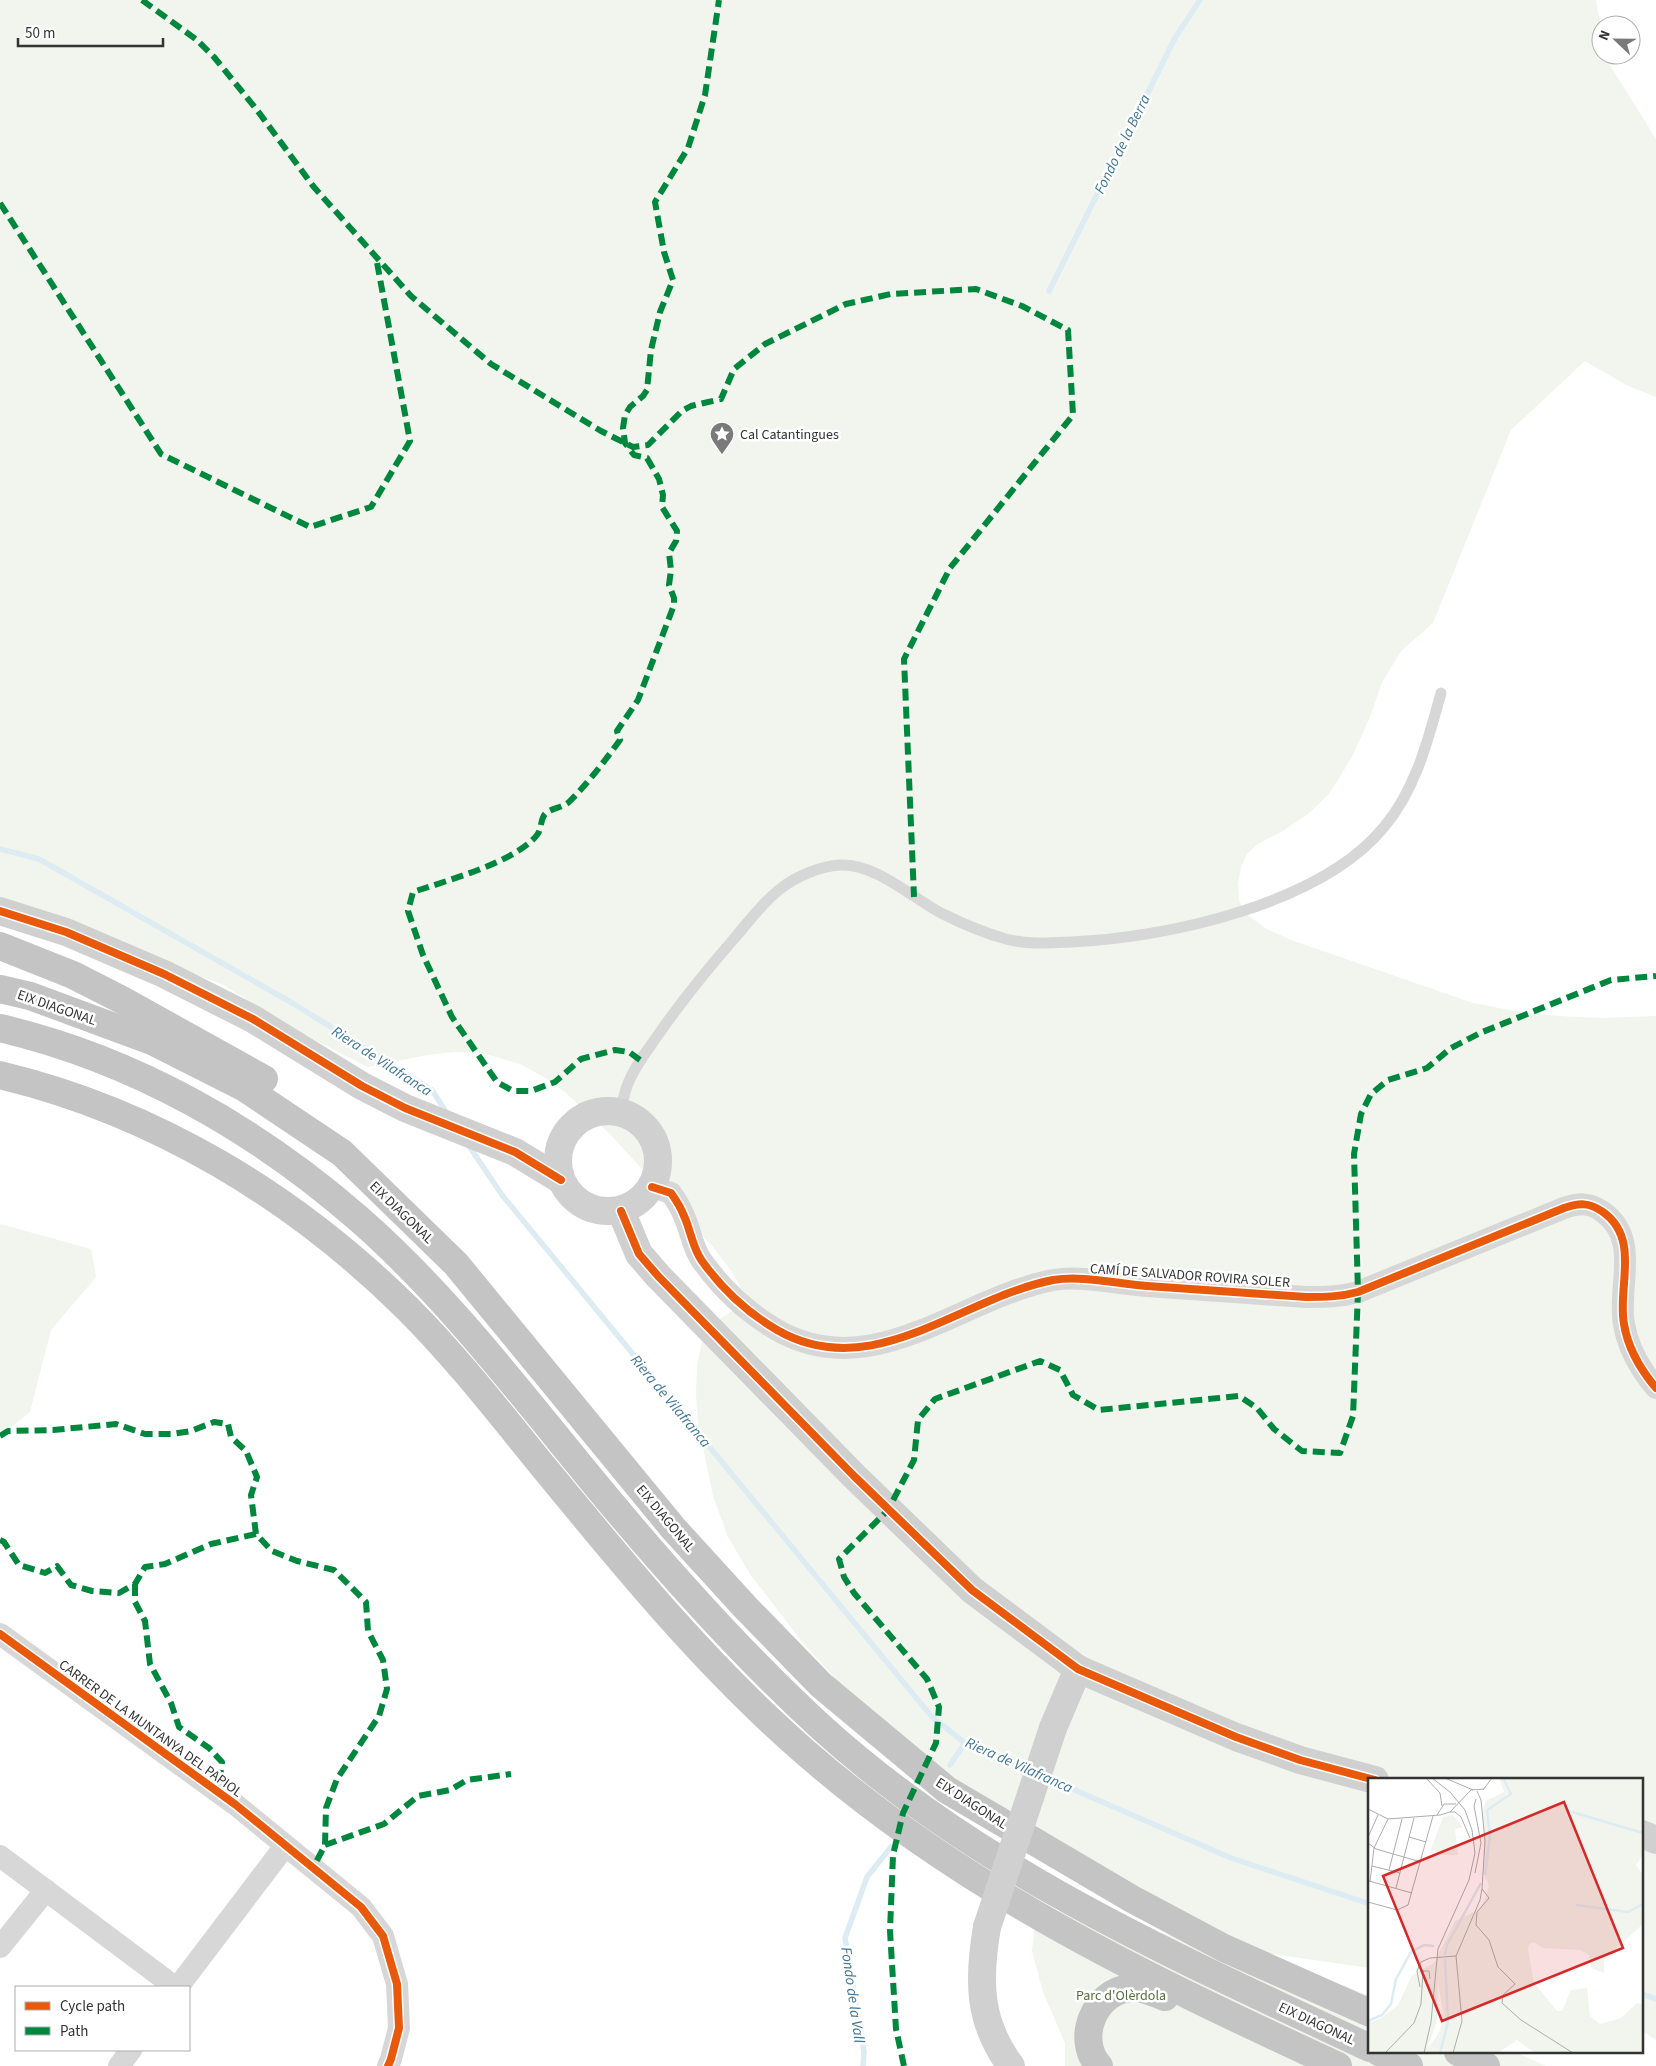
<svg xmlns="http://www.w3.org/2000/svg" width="1656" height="2066" viewBox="0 0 1656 2066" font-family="'Source Sans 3',sans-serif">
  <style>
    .green { fill: #f1f5ed }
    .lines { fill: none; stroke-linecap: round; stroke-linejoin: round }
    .stream { stroke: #ddebf3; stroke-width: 5.5 }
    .lane { stroke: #d7d7d7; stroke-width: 11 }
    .street { stroke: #d7d7d7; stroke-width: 22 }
    .secondary { stroke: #d0d0d0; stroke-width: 28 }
    .highway { stroke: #c4c4c4; stroke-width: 28 }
    .secondary-bridge { stroke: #d0d0d0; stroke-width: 28 }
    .quiet { stroke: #00873e; stroke-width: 6; stroke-dasharray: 12 6; stroke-linecap: butt }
    .cycleway-casing { stroke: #fff; stroke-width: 11 }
    .cycleway { stroke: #e8590c; stroke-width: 8 }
    .labels { text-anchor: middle; stroke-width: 5; stroke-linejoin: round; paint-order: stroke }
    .poi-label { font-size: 14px; fill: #333; stroke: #fff; text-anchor: start }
    .street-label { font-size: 14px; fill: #333; stroke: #fff }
    .park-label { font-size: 14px; fill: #56703f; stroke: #fff }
    .water-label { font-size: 15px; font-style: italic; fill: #3f7597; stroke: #fff }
    .inset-river { fill: none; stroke: #ddebf3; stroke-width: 2.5 }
    .inset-road { fill: none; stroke: #adadad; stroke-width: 1 }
    .view { fill: #d62828; fill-opacity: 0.15; stroke: #d62828; stroke-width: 2.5 }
    .inset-edge { fill: none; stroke: #333; stroke-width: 2.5 }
  </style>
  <rect width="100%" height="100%" fill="#fff"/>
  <g class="green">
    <polygon points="0,0 1596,0 1601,28 1601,55 1606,55 1608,62 1656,139 1656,397 1626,385 1585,361 1511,430 1433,623 1402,650 1382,682 1370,717 1352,757 1329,794 1308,814 1283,831 1256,845 1247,854 1241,867 1238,884 1239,900 1244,912 1265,928 1291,940 1473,1003 1515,1011 1558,1016 1602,1018 1656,1016 1656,2040 1642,2031 1642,1780 1370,1780 1370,1968 1250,1951 1153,1922 1088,1889 1039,1859 862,1708 803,1643 750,1574 728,1537 713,1496 698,1424 696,1394 697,1365 703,1337 711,1325 738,1307 742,1296 739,1284 732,1272 713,1247 610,1134 566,1093 544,1077 520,1064 482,1053 455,1052 427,1055 368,1067 285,1025 224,985 151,959 0,901"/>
    <polygon points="0,1224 91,1249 96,1277 51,1330 30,1412 0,1436"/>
    <polygon points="1051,1911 1082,1912 1237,1953 1334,1982 1370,1996 1370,2052 1515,2052 1546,2066 1065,2066 1065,2043 1043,1992 1032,1951 1035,1922"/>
  </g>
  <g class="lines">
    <g class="stream">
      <polyline points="1049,291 1175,38 1200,0"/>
      <polyline points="0,849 39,859 294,1004 432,1090 448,1115"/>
      <polyline points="467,1143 502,1195 932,1717 965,1743 1032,1772"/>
      <polyline points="950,1765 965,1743"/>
      <polyline points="1045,1777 1231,1858 1370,1904"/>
      <polyline points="1642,1994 1656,1999"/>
      <polyline points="863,2066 864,2052 845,1938 867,1877 891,1847"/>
    </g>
    <path class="lane" d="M620 1112C623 1103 624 1094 627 1086 634 1067 647 1051 658 1035 681 1002 706 971 732 941 747 924 762 903 780 889 795 877 820 866 840 865 875 863 911 897 941 913 961 923 984 933 1006 939 1028 945 1050 943 1071 942 1167 938 1321 904 1384 827 1416 789 1428 740 1441 693"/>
    <g class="street">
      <path d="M652 1187 671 1193C676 1200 681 1208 684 1216 691 1231 692 1247 702 1261 722 1289 748 1313 777 1330 873 1385 960 1298 1053 1280 1083 1275 1117 1284 1147 1286 1200 1290 1253 1293 1306 1297 1324 1297 1340 1297 1358 1292L1564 1208C1579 1203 1589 1202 1603 1212 1641 1239 1617 1288 1624 1324 1628 1349 1640 1369 1656 1388"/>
      <polyline points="0,1634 236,1805 361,1907 383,1936 397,1984 399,2028 391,2059 388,2066"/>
      <polyline points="0,1856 175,1987"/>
      <polyline points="0,1947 46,1890"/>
      <polyline points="178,1987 285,1846"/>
      <polyline points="119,2066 131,2050"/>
    </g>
    <g class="secondary">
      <polyline points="0,911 66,932 164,974 253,1019 362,1086 405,1108 515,1152 561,1180"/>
      <circle cx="608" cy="1161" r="50"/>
      <polyline points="621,1211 639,1254 658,1276 854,1476 972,1590 1078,1669 1236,1737 1300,1760 1375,1780"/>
      <polyline points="1053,1728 1078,1669"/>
      <polyline points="1642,1834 1656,1840"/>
      <path d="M987 1927C978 1980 978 2022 1011 2066"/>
    </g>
    <g class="highway">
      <polyline points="0,946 73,975 122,1000 264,1079"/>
      <polyline points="0,989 30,996 152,1041 245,1088 342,1153 456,1264 673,1528 746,1608 821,1685 947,1790 1132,1899 1224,1948 1370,2013"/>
      <path d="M0 1028C133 1059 256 1129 359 1219 448 1297 521 1394 596 1485 667 1571 740 1653 822 1728 981 1872 1178 1958 1370 2048"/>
      <path d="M0 1075C155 1112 295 1197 408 1309 456 1357 498 1411 541 1464 623 1564 707 1667 805 1752 964 1891 1148 1978 1338 2066"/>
      <polyline points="1379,2052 1409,2066"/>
      <polyline points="1458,2052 1486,2066"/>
      <path d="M1099 2066C1075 2039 1094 1991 1131 1988 1143 1987 1154 1993 1165 1997"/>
    </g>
    <polyline class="secondary-bridge" points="987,1927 1053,1728"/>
    <g class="quiet">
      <polyline points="142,0 197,40 214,57 257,110 313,186 411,296 491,364 601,431 633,447 648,445 682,411 691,406 721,399 734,369 765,344 846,304 891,294 976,289 1022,306 1068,330 1073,415 950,568 904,659 914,897"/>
      <polyline points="0,203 161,454 310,527 371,507 410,441 376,257"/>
      <path d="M640 1060 629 1052 615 1050 581 1059 555 1082 531 1091H513L497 1082 452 1017 423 955 408 911 413 892C445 881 516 862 537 835 542 829 540 820 545 814 551 808 562 808 569 802 588 783 604 762 620 740L617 731 638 700 674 605V598L669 585 671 570 669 553 676 541 677 531 662 507 663 495 659 479 647 458 634 455 625 443 623 428 625 415 630 407 643 396 647 390 651 350 660 312 673 280 664 252 655 202 688 148 705 95 719 0"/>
      <polyline points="0,1436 8,1431 53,1430 116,1424 145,1434 172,1434 191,1431 214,1422 228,1424 231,1437 246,1451 257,1477 251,1495 256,1534 272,1551 297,1561 334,1570 366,1602 368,1631 383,1660 387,1689 379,1716 337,1779 326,1808 325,1845 313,1868"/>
      <polyline points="0,1540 4,1542 19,1565 45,1573 57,1566 71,1585 92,1591 119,1593 135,1584 145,1567 165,1564 211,1544 256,1534"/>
      <polyline points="135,1584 135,1602 145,1621 150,1664 171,1703 179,1727 209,1748 222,1762 218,1792"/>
      <polyline points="325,1845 384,1824 418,1796 450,1790 467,1780 511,1774"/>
      <polyline points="904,2066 896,2029 890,1931 893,1855 903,1813 936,1743 939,1707 927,1679 854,1593 844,1577 839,1559 888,1510 914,1460 918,1420 935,1399 1040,1361 1060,1370 1073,1395 1099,1410 1239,1396 1257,1408 1274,1429 1302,1451 1340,1453 1353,1416 1358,1292 1354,1154 1361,1114 1371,1094 1388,1080 1427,1068 1451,1048 1480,1033 1611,980 1656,976"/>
    </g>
    <defs>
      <g id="cycleway">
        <polyline points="0,911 66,932 164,974 253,1019 362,1086 405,1108 515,1152 561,1180"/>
        <path d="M652 1187 671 1193C676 1200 681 1208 684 1216 691 1231 692 1247 702 1261 722 1289 748 1313 777 1330 873 1385 960 1298 1053 1280 1083 1275 1117 1284 1147 1286 1200 1290 1253 1293 1306 1297 1324 1297 1340 1297 1358 1292L1564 1208C1579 1203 1589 1202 1603 1212 1641 1239 1617 1288 1624 1324 1628 1349 1640 1369 1656 1388"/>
        <polyline points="621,1211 639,1254 658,1276 854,1476 972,1590 1078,1669 1236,1737 1300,1760 1375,1780"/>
        <polyline points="0,1634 236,1805 361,1907 383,1936 397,1984 399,2028 391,2059 388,2066"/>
      </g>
    </defs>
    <use href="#cycleway" class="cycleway-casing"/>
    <use href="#cycleway" class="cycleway"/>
  </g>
  <defs>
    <symbol id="sight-pin" viewBox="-11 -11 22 30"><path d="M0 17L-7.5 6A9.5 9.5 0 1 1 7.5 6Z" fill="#7a7a7a" stroke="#fff"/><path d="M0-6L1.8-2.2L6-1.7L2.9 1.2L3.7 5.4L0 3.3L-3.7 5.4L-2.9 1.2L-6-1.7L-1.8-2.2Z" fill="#fff"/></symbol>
  </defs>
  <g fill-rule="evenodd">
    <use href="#sight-pin" x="708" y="420" width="28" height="38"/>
  </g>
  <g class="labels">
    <g class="poi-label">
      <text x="740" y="439">Cal Catantingues</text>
    </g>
    <g class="street-label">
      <text transform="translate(57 1007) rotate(19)" y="5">EIX DIAGONAL</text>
      <text transform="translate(402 1212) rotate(44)" y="5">EIX DIAGONAL</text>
      <text transform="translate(1190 1275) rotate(4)" y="5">CAMÍ DE SALVADOR ROVIRA SOLER</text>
      <text transform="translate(666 1518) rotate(50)" y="5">EIX DIAGONAL</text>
      <text transform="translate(151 1728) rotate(36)" y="5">CARRER DE LA MUNTANYA DEL PAPIOL</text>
      <text transform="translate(972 1803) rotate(33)" y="5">EIX DIAGONAL</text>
      <text transform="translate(1317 2023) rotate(25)" y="5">EIX DIAGONAL</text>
    </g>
    <g class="park-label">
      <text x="1121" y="2000">Parc d'Olèrdola</text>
    </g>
    <g class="water-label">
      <text transform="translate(1122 144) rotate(-64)" y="5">Fondo de la Berra</text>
      <text transform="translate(382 1061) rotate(33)" y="5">Riera de Vilafranca</text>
      <text transform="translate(671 1401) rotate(50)" y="5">Riera de Vilafranca</text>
      <text transform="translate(1019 1765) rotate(24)" y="5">Riera de Vilafranca</text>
      <text transform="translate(853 1995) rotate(82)" y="5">Fondo de la Vall</text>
    </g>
  </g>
  <g transform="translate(1368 1778)">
    <rect width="275" height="275" fill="#fff"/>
    <path d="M131 0H275V76L268 87 275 97V146L236 181V195L223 190 221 177 212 172 175 170 166 164 161 166 160 171 166 205 189 233H194L203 212 219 210 222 238 232 246 253 240 269 225 275 226V275H167L149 262 130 275H0V245L12 241 30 227 44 197 66 185 87 143 112 131 118 118 121 108 116 95 115 31 118 23 136 14ZM70 205 76 241 69 258 59 270 69 244ZM85 37 95 49 87 51 90 77H73L63 71 75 39Z" fill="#f1f5ed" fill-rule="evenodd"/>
    <path class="inset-river" d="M204 34 275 55M117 97 122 58 119 32 143 16 135 0M208 127 260 134 275 126M77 177 79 167 113 105M0 243 14 237 23 226 28 201 43 174 56 167 66 168M72 275 80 244 77 181"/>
    <path class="inset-road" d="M58 0 72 15 74 28M77 0 105 12M115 12 124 0M0 31 20 41 72 37 82 34 103 12 116 11M82 34H87L93 39 102 60M69 37 76 26H88M0 59 10 37M41 59 58 64M0 65 8 71 53 84M4 88 32 95M21 92 34 41M107 95 113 65 106 28 108 21M1 103 44 115M2 104 6 70 20 41M28 110 46 40M114 111 121 120 109 134 108 147 121 162 130 189 147 206 135 217 134 225 153 242 205 275M0 124 29 132 40 127 65 38M52 209 49 193 53 184 62 180 88 178M53 226 55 193H61L62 201M17 275 46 245 53 226M56 275 63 244 70 171 101 102 107 75 104 52 97 32 82 14 64 0M85 275 94 243 88 178 112 122 114 111 117 63 113 22 109 13"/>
    <path class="view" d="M196 24 255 170 74 243 15 98Z"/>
    <rect width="275" height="275" class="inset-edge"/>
  </g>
  <rect x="15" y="1986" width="175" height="65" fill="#ffffff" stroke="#adadad"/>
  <rect x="25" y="2002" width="25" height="8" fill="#e8590c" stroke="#adadad"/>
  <text x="60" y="2011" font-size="15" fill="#333333">Cycle path</text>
  <rect x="25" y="2027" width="25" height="8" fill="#00873e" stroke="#adadad"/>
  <text x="60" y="2036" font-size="15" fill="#333333">Path</text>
  <g transform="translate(1616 40) rotate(292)"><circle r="24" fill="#ffffff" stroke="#adadad"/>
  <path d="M0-4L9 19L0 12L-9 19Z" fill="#7a7a7a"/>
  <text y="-8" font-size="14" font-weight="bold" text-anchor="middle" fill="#333333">N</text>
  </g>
  <path d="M18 38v8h145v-8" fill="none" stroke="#333333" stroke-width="2.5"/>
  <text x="25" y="38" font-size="15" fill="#333333" stroke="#ffffff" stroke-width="4" paint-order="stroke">50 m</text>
</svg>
